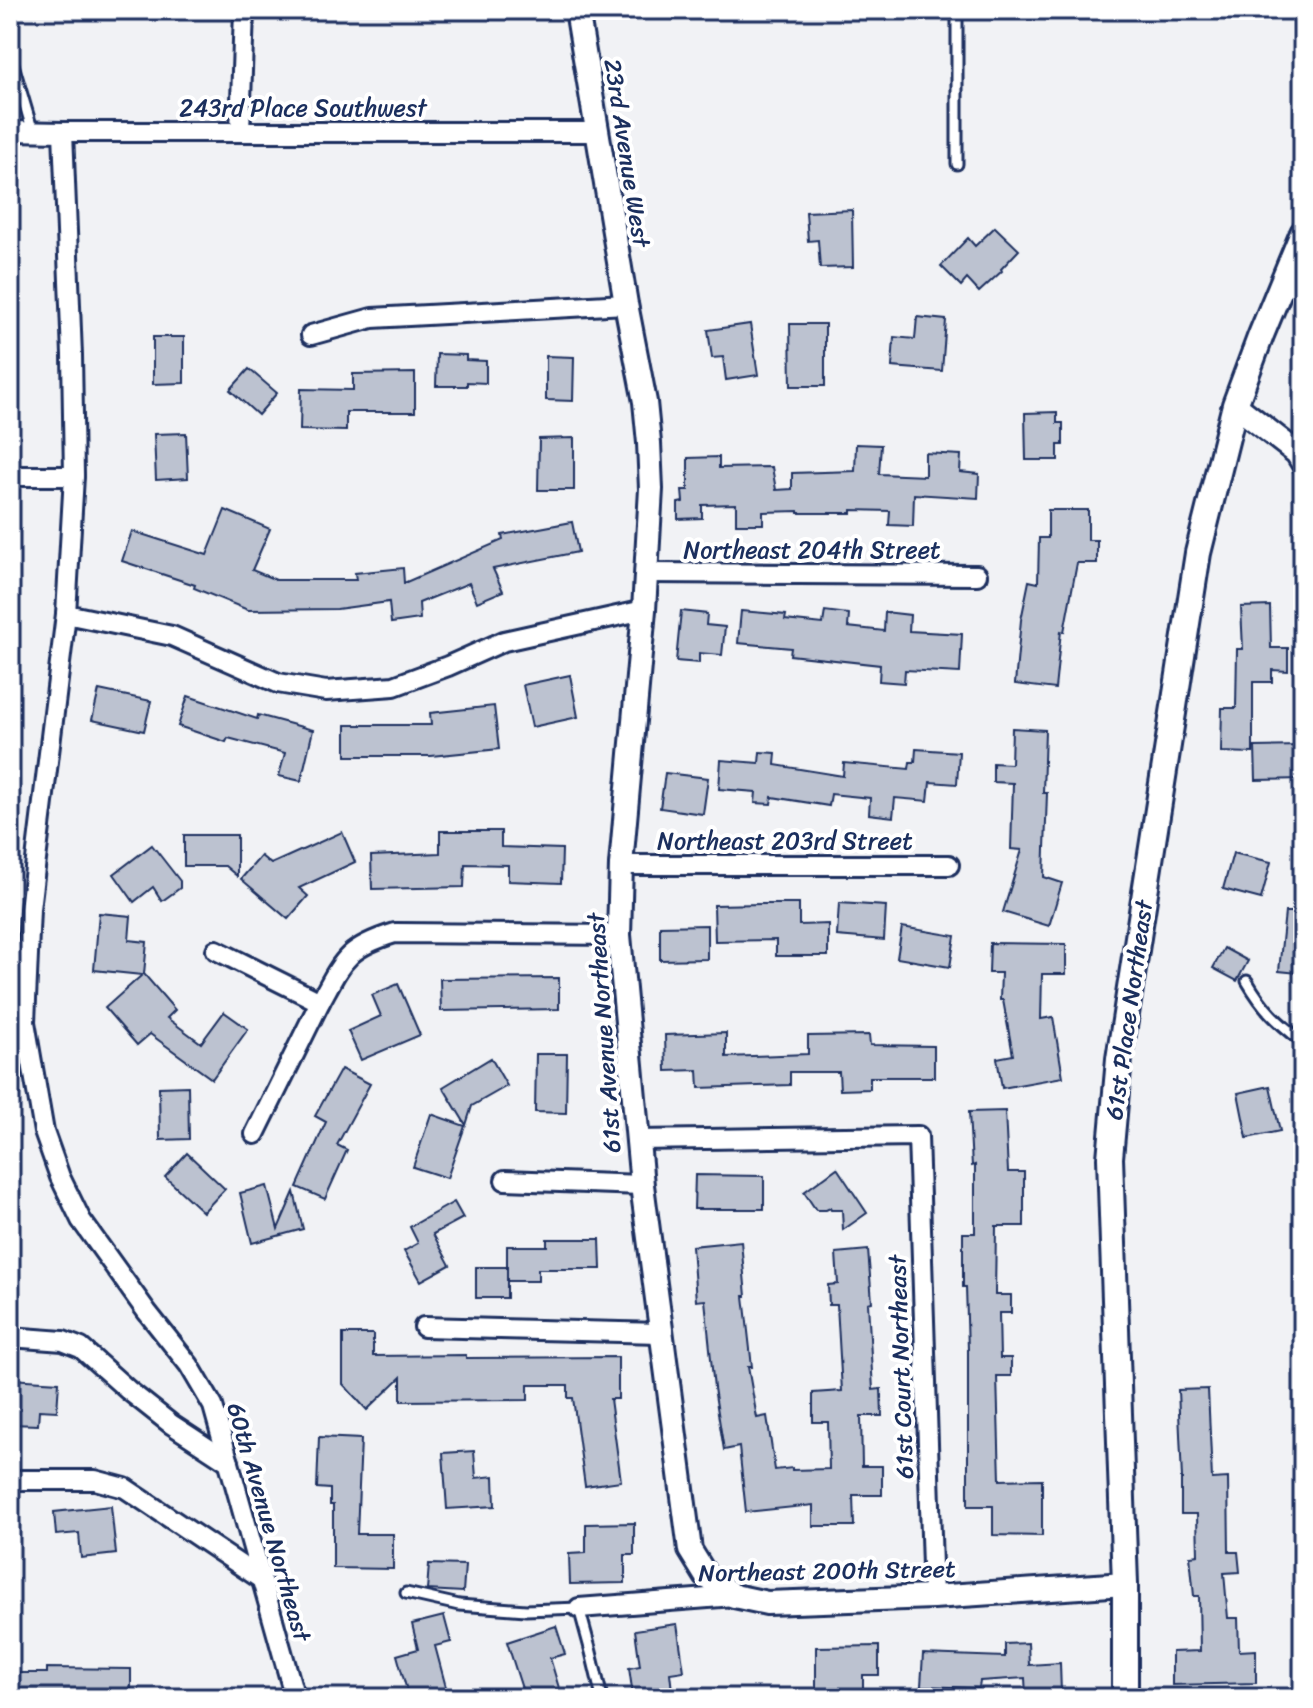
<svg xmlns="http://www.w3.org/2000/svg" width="1313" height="1708" viewBox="0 0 1313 1708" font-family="Sriracha,sans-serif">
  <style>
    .building { fill: #bcc2d0; stroke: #1b2f5e; stroke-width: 2 }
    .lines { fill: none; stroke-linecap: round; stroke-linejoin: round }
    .service-casing { stroke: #1b2f5e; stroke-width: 15 }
    .minor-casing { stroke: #1b2f5e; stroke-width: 24 }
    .tertiary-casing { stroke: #1b2f5e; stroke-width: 28 }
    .secondary-casing { stroke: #1b2f5e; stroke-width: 30 }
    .service { stroke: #fff; stroke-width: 9 }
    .minor { stroke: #fff; stroke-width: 18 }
    .tertiary { stroke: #fff; stroke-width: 22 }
    .secondary { stroke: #fff; stroke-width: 24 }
    .labels { text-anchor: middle; stroke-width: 8; stroke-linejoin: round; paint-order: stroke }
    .street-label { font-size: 24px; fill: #1b2f5e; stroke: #fff }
  </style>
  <rect width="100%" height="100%" fill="#f1f2f5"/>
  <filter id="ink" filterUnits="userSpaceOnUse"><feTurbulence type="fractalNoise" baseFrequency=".0125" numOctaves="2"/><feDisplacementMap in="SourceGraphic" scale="16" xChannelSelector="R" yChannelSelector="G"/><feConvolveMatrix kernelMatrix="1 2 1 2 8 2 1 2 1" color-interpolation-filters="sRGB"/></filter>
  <g filter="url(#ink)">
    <g class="building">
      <polygon points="852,210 853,267 820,268 818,240 808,241 806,212"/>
      <polygon points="995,227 1019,250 1001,269 1002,271 979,292 967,279 961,286 941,266 968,238 975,246"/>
      <polygon points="917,317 946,320 942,371 892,367 894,337 915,339"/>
      <polygon points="750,324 758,375 726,380 723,357 712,358 708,330"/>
      <polygon points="790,324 825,324 825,386 791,386"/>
      <polygon points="153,337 184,337 184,383 153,384"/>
      <polygon points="437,354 466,355 466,360 486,361 486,383 467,382 467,386 436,386"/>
      <polygon points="546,356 574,357 573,401 546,400"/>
      <polygon points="249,369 277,393 258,415 230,390"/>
      <polygon points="415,373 415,412 346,412 346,431 300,430 301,389 353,390 353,374"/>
      <polygon points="1057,412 1057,423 1063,423 1063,445 1058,445 1058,460 1026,460 1025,413"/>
      <polygon points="186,433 188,478 156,480 154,434"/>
      <polygon points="574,438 574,490 538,490 539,439"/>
      <polygon points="856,444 881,445 879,474 925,476 925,453 961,455 960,472 979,474 978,498 914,494 913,526 889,525 890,511 852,510 852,513 798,513 798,511 763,512 763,524 736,524 736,504 702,505 702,518 678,519 678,503 683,502 682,490 688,490 688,458 719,457 719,468 772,467 776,490 792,489 792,473 855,471"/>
      <polygon points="225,510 270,529 252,570 276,580 356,580 355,573 403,568 404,583 503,540 502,535 572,522 578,552 493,569 503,591 477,602 469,583 419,603 420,619 391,623 389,602 337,609 248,610 194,588 195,585 122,561 132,531 207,555"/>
      <polygon points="1048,510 1088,510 1088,540 1097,540 1097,563 1077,563 1064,632 1061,631 1055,689 1015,684 1021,620 1029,581 1038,583 1039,538 1048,538"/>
      <polygon points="1270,606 1271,648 1288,648 1288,671 1272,670 1272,682 1253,682 1253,753 1221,752 1222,708 1236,708 1237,649 1243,649 1241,607"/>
      <polygon points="681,611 707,614 706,625 725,627 722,655 699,653 699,663 676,661"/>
      <polygon points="741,611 786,615 785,620 823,624 825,611 849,614 848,627 884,631 885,612 910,615 909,631 962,634 960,673 905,670 904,683 879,681 880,665 790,655 791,648 738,643"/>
      <polygon points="570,675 578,717 532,727 523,685"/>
      <polygon points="99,690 151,701 144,731 92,720"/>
      <polygon points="188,696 257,719 258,715 313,730 301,781 279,776 285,753 228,738 226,742 178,726"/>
      <polygon points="494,706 499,749 431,756 346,756 346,725 431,725 430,713"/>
      <polygon points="1012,728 1045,730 1043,793 1047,793 1044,877 1062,883 1049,926 1003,912 1022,850 1011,849 1013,783 993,782 993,763 1011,764"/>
      <polygon points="1301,746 1301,779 1256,780 1255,747"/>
      <polygon points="916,749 959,752 957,784 930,782 928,801 895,798 893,817 869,814 870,798 831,794 829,806 772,797 771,804 755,803 756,792 719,789 721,760 759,763 760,752 776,753 775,765 843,776 844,763 909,769 910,762 915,762"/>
      <polygon points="665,773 708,778 703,814 660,808"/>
      <polygon points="440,831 501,831 501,847 562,849 561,883 508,881 508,865 465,864 464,887 372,889 371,856 440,853"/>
      <polygon points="342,832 355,862 299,888 308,896 288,919 241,879 261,856 271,864"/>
      <polygon points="184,835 237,835 237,876 225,866 184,866"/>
      <polygon points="152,845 180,881 180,888 162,901 153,887 134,902 114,874"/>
      <polygon points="1233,853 1271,862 1261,899 1223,889"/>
      <polygon points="839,903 886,906 884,940 837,936"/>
      <polygon points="762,904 799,904 799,925 828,924 828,956 776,956 776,940 715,941 714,905"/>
      <polygon points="1285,912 1303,912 1303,940 1301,940 1298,973 1279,971"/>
      <polygon points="99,913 131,916 129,940 147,942 144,974 175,1010 167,1018 201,1043 224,1012 248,1029 212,1079 150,1034 137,1045 105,1008 142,975 94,970"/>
      <polygon points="707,925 707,959 660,960 660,926"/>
      <polygon points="902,927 955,936 950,967 897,958"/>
      <polygon points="990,943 1066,944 1066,974 1042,974 1041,1019 1053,1017 1063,1077 1002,1088 997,1058 1013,1055 1003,1000 1000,1000 1001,973 989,973"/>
      <polygon points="1224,948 1248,961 1237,981 1213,968"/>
      <polygon points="559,978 559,1009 441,1011 440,979"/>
      <polygon points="398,984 420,1035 361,1060 348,1031 381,1016 372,995"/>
      <polygon points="726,1033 726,1057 808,1054 808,1036 869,1035 870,1045 934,1046 934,1077 870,1077 870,1089 840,1090 839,1072 790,1072 790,1085 699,1088 698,1070 666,1071 665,1035"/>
      <polygon points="536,1054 567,1054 566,1113 535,1112"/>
      <polygon points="491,1058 507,1086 472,1106 466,1125 443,1087"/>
      <polygon points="341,1069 370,1084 337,1145 347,1150 325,1199 297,1187 326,1122 315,1116"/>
      <polygon points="188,1086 189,1139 160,1140 159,1087"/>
      <polygon points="1270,1086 1280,1131 1247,1138 1238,1093"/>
      <polygon points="1005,1111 1008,1172 1024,1172 1024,1226 996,1226 995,1295 1011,1295 1011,1313 999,1313 1000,1358 1011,1358 1011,1376 997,1376 1000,1480 1042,1479 1042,1536 993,1535 993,1506 968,1506 968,1350 966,1287 963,1287 963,1233 975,1233 975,1165 972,1166 969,1112"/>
      <polygon points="431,1114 465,1126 447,1178 413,1167"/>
      <polygon points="187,1153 225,1189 203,1212 165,1177"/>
      <polygon points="837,1168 867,1213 843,1230 842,1210 831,1210 830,1208 826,1210 816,1210 804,1192"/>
      <polygon points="695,1175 764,1176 764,1209 694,1209"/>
      <polygon points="267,1186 278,1229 294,1192 303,1229 252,1243 240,1193"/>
      <polygon points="454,1202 463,1218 433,1234 450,1265 421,1281 404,1251 418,1243 410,1227"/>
      <polygon points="547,1239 600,1239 601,1269 538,1269 538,1281 507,1281 507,1246 547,1246"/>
      <polygon points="741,1241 746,1296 744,1296 752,1367 748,1367 757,1418 767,1416 775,1470 792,1468 792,1470 829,1469 828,1422 813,1422 813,1393 842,1391 837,1305 829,1305 828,1285 838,1284 836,1253 868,1250 872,1302 868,1303 873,1390 881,1389 882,1416 861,1416 862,1466 882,1466 882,1495 853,1495 854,1526 813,1526 813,1505 746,1512 739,1447 724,1450 714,1388 705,1300 696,1301 692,1246"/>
      <rect x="476" y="1267" width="31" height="31"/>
      <polygon points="343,1334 373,1334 373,1356 466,1355 466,1358 618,1357 618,1399 610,1399 621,1481 585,1486 573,1398 568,1398 568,1385 528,1385 528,1400 401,1401 401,1377 367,1410 343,1384"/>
      <polygon points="10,1379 59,1382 57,1411 39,1410 38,1425 10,1424"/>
      <polygon points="1208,1389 1212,1479 1228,1478 1229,1552 1238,1552 1240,1572 1224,1573 1228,1618 1238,1618 1239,1651 1256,1650 1256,1683 1172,1685 1172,1652 1200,1651 1199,1596 1194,1596 1190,1556 1198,1555 1197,1514 1181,1514 1181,1479 1182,1479 1178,1390"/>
      <polygon points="319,1437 361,1439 357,1534 393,1534 393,1569 333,1568 333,1505 330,1505 330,1489 317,1488"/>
      <polygon points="474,1451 476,1478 494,1476 495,1506 447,1509 443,1453"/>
      <polygon points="111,1506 116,1554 81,1558 79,1533 56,1535 54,1512"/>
      <polygon points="634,1523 634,1555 625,1555 625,1583 570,1584 569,1554 586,1553 586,1524"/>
      <polygon points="429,1564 465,1565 463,1592 427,1590"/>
      <polygon points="444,1616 451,1642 435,1646 447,1691 421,1698 409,1698 397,1655 418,1649 412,1624"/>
      <polygon points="677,1624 684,1671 670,1673 672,1691 633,1696 629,1668 640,1666 635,1630"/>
      <polygon points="556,1626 565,1654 550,1658 562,1698 525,1698 507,1642"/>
      <polygon points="1028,1643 1029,1665 1060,1663 1061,1693 1026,1695 1025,1678 980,1681 979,1688 921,1686 923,1654 1005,1657 1005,1644"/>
      <polygon points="879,1646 879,1675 863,1675 863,1690 816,1690 816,1647"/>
      <polygon points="47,1668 131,1669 131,1698 10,1698 10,1673 47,1673"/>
    </g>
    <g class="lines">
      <defs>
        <g id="service">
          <polyline points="957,10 957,164"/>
          <polyline points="10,54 33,132"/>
          <path d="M1247 981C1264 1010 1276 1021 1303 1042"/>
          <polyline points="406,1593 459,1605 526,1610 579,1608 591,1652 602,1698"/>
        </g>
        <g id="minor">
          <polyline points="10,131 63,132 596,132"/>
          <polyline points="63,132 72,355 74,476 66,614 30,909 25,1022 44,1132 60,1177 81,1220 147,1312 189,1365 213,1406 295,1698"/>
          <polyline points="240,132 244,10"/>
          <polyline points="311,335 372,318 626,304"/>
          <polyline points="10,476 74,476"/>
          <polyline points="646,573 977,575"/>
          <polyline points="66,614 172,636 278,683 326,691 394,686 448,666 504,641 644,610"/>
          <polyline points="621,865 949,865"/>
          <path d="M216 950 320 1002C343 960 346 948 395 933L619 935"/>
          <polyline points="255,1134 320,1002"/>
          <polyline points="638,1140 918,1136 933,1597"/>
          <polyline points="505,1180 642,1185"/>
          <polyline points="424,1327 661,1333"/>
          <polyline points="10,1337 63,1341 81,1348 128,1390 171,1424 229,1462"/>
          <polyline points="10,1480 95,1480 125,1488 261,1579"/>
          <polyline points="579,1608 734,1596"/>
        </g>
        <g id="tertiary">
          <polyline points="577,10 626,304 645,402 649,443 651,489 644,610 621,865 619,935 642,1185 690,1550 706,1576 734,1596 767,1603 933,1597 1125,1584"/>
          <polyline points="1235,405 1297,453 1303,463"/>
        </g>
        <polyline id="secondary" points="1125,1698 1125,1584 1110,1158 1119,1059 1198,553 1235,405 1261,335 1303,233"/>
      </defs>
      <use href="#service" class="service-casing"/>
      <use href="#minor" class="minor-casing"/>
      <use href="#tertiary" class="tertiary-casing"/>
      <use href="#secondary" class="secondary-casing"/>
      <use href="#service" class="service"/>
      <use href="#minor" class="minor"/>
      <use href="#tertiary" class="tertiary"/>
      <use href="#secondary" class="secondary"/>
    </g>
  </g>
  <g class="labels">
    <g class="street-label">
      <text x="303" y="116">243rd Place Southwest</text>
      <text transform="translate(627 153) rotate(81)" y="8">23rd Avenue West</text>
      <text x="812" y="558">Northeast 204th Street</text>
      <text x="785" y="849">Northeast 203rd Street</text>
      <text transform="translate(1129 1010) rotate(-82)" y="8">61st Place Northeast</text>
      <text transform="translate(604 1033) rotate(-94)" y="8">61st Avenue Northeast</text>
      <text transform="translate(901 1367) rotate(-92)" y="8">61st Court Northeast</text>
      <text transform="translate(269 1522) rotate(74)" y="8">60th Avenue Northeast</text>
      <text transform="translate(827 1571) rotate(-1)" y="8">Northeast 200th Street</text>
    </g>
  </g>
  <rect width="1313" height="1708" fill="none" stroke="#fff" stroke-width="40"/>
  <rect x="20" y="20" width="1273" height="1668" fill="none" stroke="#1b2f5e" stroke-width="3" filter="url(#ink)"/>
</svg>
